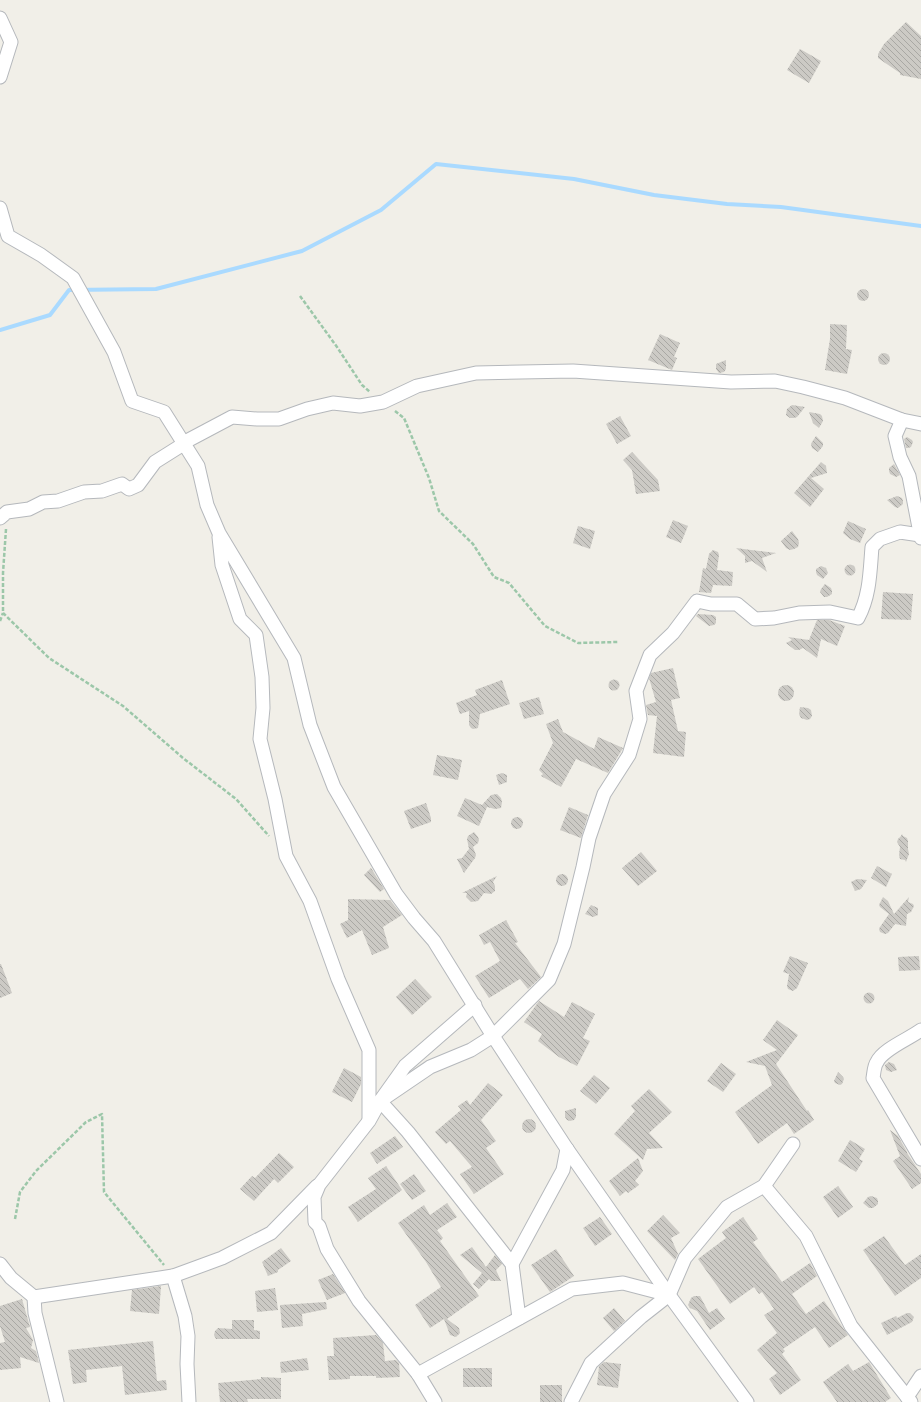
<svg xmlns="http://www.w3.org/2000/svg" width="921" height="1402" viewBox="0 0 921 1402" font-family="Rubik,sans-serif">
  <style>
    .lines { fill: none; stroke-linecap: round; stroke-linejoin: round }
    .stream { stroke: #aadaff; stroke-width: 4 }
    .building { fill: url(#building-back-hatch) }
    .minor-casing { stroke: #b5b8bc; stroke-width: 15 }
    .path { stroke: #9cc7a9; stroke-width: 2.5; stroke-dasharray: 4 2; stroke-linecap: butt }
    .minor { stroke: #fff; stroke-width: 13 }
  </style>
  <defs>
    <pattern id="building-back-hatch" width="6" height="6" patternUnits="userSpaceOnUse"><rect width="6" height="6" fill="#cccac5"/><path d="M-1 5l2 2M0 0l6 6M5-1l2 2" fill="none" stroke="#a9a8a4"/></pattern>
  </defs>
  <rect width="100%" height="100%" fill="#f1efe8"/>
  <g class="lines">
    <polyline class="stream" points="0,330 50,315 69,290 156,289 302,251 381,210 436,164 574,179 654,195 727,204 781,207 921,226"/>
  </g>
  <g class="building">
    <polygon points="906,22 921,36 921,79 900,75 900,73 878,58 878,54 884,44"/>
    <polygon points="800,49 821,61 809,83 787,70"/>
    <circle cx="863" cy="295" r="6"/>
    <polygon points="830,324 847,325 846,349 852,350 847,374 825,370 830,339"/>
    <polygon points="660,334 680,343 674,357 677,358 672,370 648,360"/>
    <circle cx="884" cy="359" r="6"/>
    <polygon points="726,360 726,369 724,372 719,373 716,369 716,364"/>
    <polygon points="792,405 805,407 797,417 794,418 790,418 786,415 787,409"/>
    <polygon points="809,412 820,414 822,416 823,421 819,428 813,423"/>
    <polygon points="620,416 631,436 617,444 606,424"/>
    <polygon points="816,436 823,443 823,446 818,452 812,448 811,444 812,442"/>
    <polygon points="907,437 912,440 913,442 911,447 908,448 906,448 904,439"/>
    <polygon points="632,452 658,480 660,491 636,494 632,470 623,460"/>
    <polygon points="821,462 826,466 827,473 811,478 824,489 810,507 794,493"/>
    <polygon points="894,464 900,475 896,477 890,474 889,471 889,468"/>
    <polygon points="897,496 902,498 903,501 903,504 898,508 895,507 887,500"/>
    <polygon points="673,520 688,526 681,543 666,537"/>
    <polygon points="848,521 866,529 860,543 850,539 843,533"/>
    <polygon points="578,526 595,531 590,549 573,543"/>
    <polygon points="792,531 798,539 799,543 798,547 794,549 790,550 786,548 781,541"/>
    <polygon points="736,548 751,550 776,553 762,558 767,572 752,561 745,563 745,556"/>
    <polygon points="713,550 718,552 719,555 717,570 733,572 732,586 713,585 711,593 699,592 703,568 706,569 709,554"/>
    <circle cx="850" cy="570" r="5.5"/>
    <polygon points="821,566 826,568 828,573 823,579 817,575 816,572 816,569"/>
    <polygon points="825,584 831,588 832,591 832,594 827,597 824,597 820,592 821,589"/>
    <polygon points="883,592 913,594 911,620 881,619"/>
    <polygon points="698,614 713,615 716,617 716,623 714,625 709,626 696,616"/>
    <polygon points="817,620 829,620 845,626 837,646 821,639 817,658 803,648 799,650 795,650 786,643 792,640 788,637 809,640"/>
    <polygon points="673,668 680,698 671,700 678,731 686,732 684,757 653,753 657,716 648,715 646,705 656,702 649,678 651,673"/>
    <circle cx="614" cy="685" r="5.5"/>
    <polygon points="502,680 510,704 480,714 478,728 473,729 471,728 469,725 469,711 460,714 456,703 477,695 475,690"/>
    <circle cx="786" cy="693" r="8"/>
    <polygon points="539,697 544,714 524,719 519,703"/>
    <polygon points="800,707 808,708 811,710 812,716 810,719 807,720 801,718 799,714"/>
    <polygon points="558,719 563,732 594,749 598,737 623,748 608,773 576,759 561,787 541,776 543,774 539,770 553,743 546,724"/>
    <polygon points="437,755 462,760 458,780 433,775"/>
    <polygon points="502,773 507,775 507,782 499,785 496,775"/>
    <polygon points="497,794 501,798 502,802 501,808 495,809 487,807 479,826 457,816 465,798 482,805 491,795"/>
    <polygon points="426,803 431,818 431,822 411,829 404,811"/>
    <polygon points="569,807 588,815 581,838 560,830"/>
    <circle cx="517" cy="823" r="6"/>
    <polygon points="474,832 478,837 479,840 478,843 473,847 476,855 475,858 464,873 457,859 462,858 469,849 467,839 468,836"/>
    <polygon points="902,834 903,836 907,838 908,841 908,849 909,854 906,862 905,860 900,859 899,855 900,847 897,842 898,839 901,836"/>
    <polygon points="641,852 657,871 638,886 622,868"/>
    <polygon points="877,866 892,874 886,887 871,878"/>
    <polygon points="371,868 384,889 380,892 364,875"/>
    <circle cx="562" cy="880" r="6"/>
    <polygon points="497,876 493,882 495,886 495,891 491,894 484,893 478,901 471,902 466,897 467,893 462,893"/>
    <polygon points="857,879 867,880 861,889 855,891 851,882"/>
    <polygon points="883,897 888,901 894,914 909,897 908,902 913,904 914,906 911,912 907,914 906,926 895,924 888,933 885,934 880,932 879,929 880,927 889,914 880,907 879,905"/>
    <polygon points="348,899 390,900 402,915 383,927 389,948 372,955 362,930 347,938 340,924 348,920"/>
    <polygon points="591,905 598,908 598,915 593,917 585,914"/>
    <polygon points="506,920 518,942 515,943 541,977 528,989 520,979 489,998 475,976 500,961 490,942 484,945 479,935"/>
    <polygon points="790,956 808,963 797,988 793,991 788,989 787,986 789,974 783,972"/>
    <polygon points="919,956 920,970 899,971 898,957"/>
    <polygon points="0,964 1,964 12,993 0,998"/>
    <polygon points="415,979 432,997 412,1015 396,997"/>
    <circle cx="869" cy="998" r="5.5"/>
    <polygon points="539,1001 564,1017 572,1002 595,1014 583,1038 590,1041 577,1066 559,1057 538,1041 542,1034 524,1022"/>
    <polygon points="777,1020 798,1035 776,1064 807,1111 808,1110 814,1120 794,1134 787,1123 758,1144 735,1112 772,1085 765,1066 746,1062 777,1050 763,1040"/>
    <polygon points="889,1062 894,1064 897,1070 891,1072 886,1070 885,1065"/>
    <polygon points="721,1063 736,1074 723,1092 707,1081"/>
    <polygon points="344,1068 361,1077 361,1084 352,1102 332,1092"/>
    <polygon points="838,1072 843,1077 844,1079 842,1084 840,1085 835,1083 834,1081"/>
    <polygon points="594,1075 610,1088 596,1104 580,1091"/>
    <polygon points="488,1083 503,1095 481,1120 496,1141 486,1148 504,1174 474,1194 460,1174 472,1167 450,1141 446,1144 435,1132 461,1110 458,1106 467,1100 470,1105"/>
    <polygon points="649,1089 672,1112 649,1133 663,1148 647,1149 643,1160 614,1134 635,1111 631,1106"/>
    <polygon points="576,1108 576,1117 574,1120 570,1121 567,1120 565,1117 565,1111"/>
    <circle cx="529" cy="1126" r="7"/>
    <polygon points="890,1130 898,1136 907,1152 907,1153 921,1174 921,1183 912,1189 893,1161 900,1156"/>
    <polygon points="395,1136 403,1147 377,1164 370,1153"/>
    <polygon points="850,1140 865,1149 859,1159 863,1161 856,1172 838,1161"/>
    <polygon points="279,1153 294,1167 278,1183 274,1179 254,1201 240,1189 252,1176 255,1178"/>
    <polygon points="638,1158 643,1171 635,1181 639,1185 628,1193 626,1191 620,1196 609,1181"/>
    <polygon points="386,1166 402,1190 358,1222 348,1207 376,1189 368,1178"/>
    <polygon points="414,1174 426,1191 412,1200 400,1184"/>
    <polygon points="838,1186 853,1207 838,1218 823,1197"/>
    <polygon points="871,1196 877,1198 878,1201 878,1204 873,1208 869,1208 863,1203 868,1197"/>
    <polygon points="447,1203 457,1217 437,1230 443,1238 440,1241 479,1296 447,1319 459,1328 460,1333 456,1337 450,1335 444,1319 430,1328 415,1305 441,1287 426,1262 398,1223 424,1205 430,1215"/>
    <polygon points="663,1215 680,1233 671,1238 678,1254 675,1260 647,1231"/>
    <polygon points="600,1217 612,1234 595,1246 583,1228"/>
    <polygon points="743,1217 758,1239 753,1242 782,1282 810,1263 817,1276 792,1294 806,1314 824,1301 848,1335 829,1348 815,1327 783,1349 785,1351 782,1354 801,1380 780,1395 769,1379 777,1373 757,1350 777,1333 764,1315 774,1309 762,1292 759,1294 754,1287 730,1304 698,1259 726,1238 722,1232"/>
    <polygon points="884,1236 905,1265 921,1254 921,1278 895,1296 863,1250"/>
    <polygon points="472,1247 486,1267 495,1255 502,1264 496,1270 501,1281 491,1281 489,1279 479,1289 473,1284 482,1273 460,1255"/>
    <polygon points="281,1248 291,1261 278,1270 278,1272 268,1276 262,1262"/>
    <polygon points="556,1249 574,1276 550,1292 531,1265"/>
    <polygon points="333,1274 345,1293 327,1300 318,1280"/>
    <polygon points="161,1286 159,1314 130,1311 132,1290"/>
    <polygon points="275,1288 278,1310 257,1312 255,1291"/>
    <polygon points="694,1296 700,1296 709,1313 717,1308 725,1319 710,1330 697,1311 690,1308 688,1305 691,1298"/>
    <polygon points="22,1299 30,1327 26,1328 33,1340 31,1348 36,1351 39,1363 20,1357 21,1368 0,1370 0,1343 5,1342 0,1326 0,1306"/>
    <polygon points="326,1302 327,1309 302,1314 303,1326 282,1328 280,1305"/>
    <polygon points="614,1308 625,1321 614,1331 603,1318"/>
    <polygon points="907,1313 910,1313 914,1317 912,1322 887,1335 881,1323 896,1316 897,1318"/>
    <polygon points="232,1320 254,1320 254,1330 260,1331 260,1339 216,1339 214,1335 215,1331 218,1328 232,1329"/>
    <polygon points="376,1335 383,1343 385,1361 396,1360 399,1363 400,1377 376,1378 376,1376 350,1376 350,1379 329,1380 327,1356 334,1356 333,1338"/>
    <polygon points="153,1341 157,1381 166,1380 167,1390 125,1395 122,1366 86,1370 87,1382 73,1384 68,1350"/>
    <polygon points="307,1358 309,1370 281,1373 280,1362"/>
    <polygon points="604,1362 621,1364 618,1388 597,1385 599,1366"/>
    <polygon points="869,1362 891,1398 885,1402 837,1402 823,1382 848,1364 853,1371"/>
    <rect x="463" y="1368" width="29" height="19"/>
    <polygon points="261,1377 281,1378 281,1399 247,1399 248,1402 220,1402 218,1383 261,1379"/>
    <rect x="540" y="1385" width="22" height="17"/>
  </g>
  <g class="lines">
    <defs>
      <g id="minor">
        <polyline points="0,18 11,42 0,77"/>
        <polyline points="0,208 8,236 41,255 73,278 114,352 132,401 164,412 198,466 207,505 219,533 294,658 310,725 334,787 396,894 414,918 434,941 493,1036 567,1149 669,1295 747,1402"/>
        <polyline points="902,420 895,436 900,457 909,476 921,538"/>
        <polyline points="0,518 7,512 29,509 43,502 58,501 84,492 102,491 122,484 129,489 138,485 155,462 182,445 183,443 232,417 257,419 279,419 307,409 333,403 360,406 383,402 417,386 476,373 573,371 731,382 775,381 803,387 845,398 902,420 921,424"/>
        <polyline points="219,537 222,565 240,619 256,635 262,677 263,708 260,739 275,799 286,856 310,901 338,979 369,1050 369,1119"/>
        <polyline points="475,1005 405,1066 380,1101 408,1132 512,1264 519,1318"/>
        <path d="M921 1030C909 1039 883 1049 877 1062 874 1066 874 1073 873 1078L921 1159"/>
        <polyline points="764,1186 806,1236 851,1326 911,1402"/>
        <polyline points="0,1264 11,1278 34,1297 173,1276 222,1258 271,1233 317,1186"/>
        <polyline points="512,1264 563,1170 567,1149"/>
        <polyline points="173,1276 185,1316 188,1336 187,1364 189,1402"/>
        <polyline points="34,1297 35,1313 57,1402"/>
        <polyline points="418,1374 572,1289 623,1283 669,1295"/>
        <polyline points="907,1397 921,1376"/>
        <path d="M435 1402 418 1374 359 1301 327 1249 319 1226 315 1222 314 1197 319 1185 369 1121 380 1101 430 1067 471 1050 493 1036 549 980 564 944 583 867 589 838 604 794 629 755 640 719 636 691 650 655 673 633 697 601 711 604H737L755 619 774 618 799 613 830 612 858 618C870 596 870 571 872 547L880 539 900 532 920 535"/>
        <polyline points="571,1402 591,1363 641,1317 669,1295 685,1258 727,1207 764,1186 793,1144"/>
      </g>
    </defs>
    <use href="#minor" class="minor-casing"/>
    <g class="path">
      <polyline points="300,296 337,347 362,385 370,392"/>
      <polyline points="395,411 404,418 429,478 439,511 473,544 494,577 509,583 545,626 578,643 618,642"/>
      <polyline points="6,529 3,573 3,613 49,658 123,706 183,758 236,799 269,836"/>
      <polyline points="0,621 3,613"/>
      <polyline points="15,1219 20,1192 36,1171 86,1122 102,1114 104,1192 164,1265"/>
    </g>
    <use href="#minor" class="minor"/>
  </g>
</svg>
